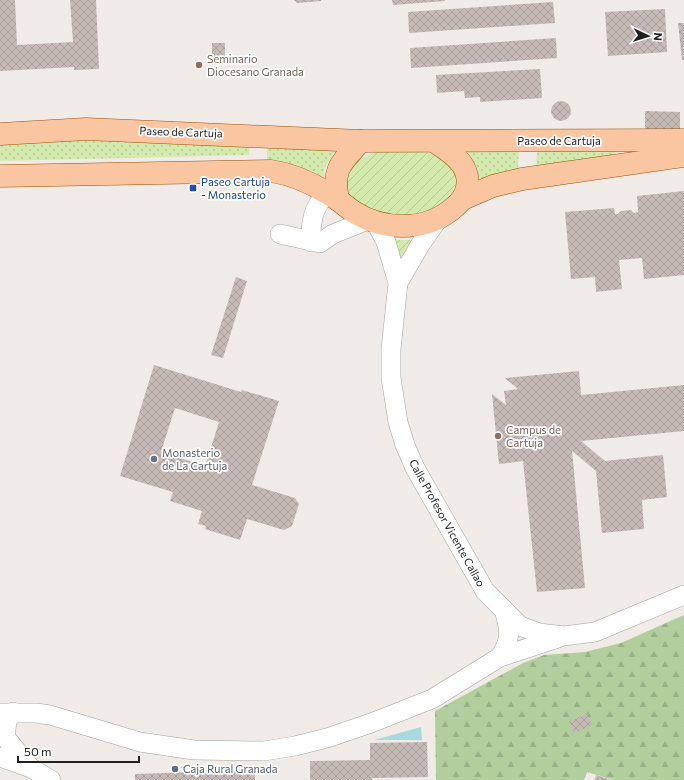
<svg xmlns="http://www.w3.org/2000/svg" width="684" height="780" viewBox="0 0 684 780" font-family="Commissioner,sans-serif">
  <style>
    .grass { fill: url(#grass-dots) }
    .forest { fill: url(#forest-firs) }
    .garden { fill: url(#garden-furrows) }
    .water { fill: #a8d9dd }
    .building { fill: url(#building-cross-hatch); fill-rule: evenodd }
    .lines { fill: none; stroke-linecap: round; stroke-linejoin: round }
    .minor-casing { stroke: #a1a1a1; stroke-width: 20 }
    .major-casing { stroke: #985003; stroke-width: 23 }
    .minor { stroke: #fff; stroke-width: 19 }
    .major { stroke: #fac6a1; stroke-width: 22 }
    .education-dot { fill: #8d6e63; stroke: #fff; stroke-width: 1.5 }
    .transit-dot { fill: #1a4fb4; stroke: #fff; stroke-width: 1.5 }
    .worship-dot { fill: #6b7280; stroke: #fff; stroke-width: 1.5 }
    .service-dot { fill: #5c6f8a; stroke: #fff; stroke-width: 1.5 }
    .labels { text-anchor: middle; stroke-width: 3.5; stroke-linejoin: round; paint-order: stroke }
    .education-label { font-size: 11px; fill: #785e54; stroke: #fff; text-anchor: start }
    .street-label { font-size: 11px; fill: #202020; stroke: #fff }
    .transit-label { font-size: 11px; fill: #164399; stroke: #fff; text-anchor: start }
    .worship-label { font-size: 11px; fill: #5b616d; stroke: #fff; text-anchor: start }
    .service-label { font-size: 11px; fill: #4e5e75; stroke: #fff; text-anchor: start }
  </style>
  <defs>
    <pattern id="grass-dots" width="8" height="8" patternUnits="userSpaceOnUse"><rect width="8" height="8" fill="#d4e9ae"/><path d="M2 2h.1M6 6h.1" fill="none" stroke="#b6c895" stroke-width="1.8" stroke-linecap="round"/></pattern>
    <pattern id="forest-firs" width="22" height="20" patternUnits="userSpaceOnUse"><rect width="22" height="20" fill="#b2ce9c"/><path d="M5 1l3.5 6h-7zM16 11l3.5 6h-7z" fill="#99b186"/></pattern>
    <pattern id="garden-furrows" width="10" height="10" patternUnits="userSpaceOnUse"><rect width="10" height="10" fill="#d4e9ae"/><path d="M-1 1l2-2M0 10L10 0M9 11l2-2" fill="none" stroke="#b6c895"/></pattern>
    <pattern id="building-cross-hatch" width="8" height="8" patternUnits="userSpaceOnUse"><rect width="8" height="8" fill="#c5bab6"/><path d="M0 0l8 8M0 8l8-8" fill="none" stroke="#a9a09c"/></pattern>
  </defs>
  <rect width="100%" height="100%" fill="#f0ebe6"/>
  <g class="grass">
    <polygon points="74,137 250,142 249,155 0,161 0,142"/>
    <polygon points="267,143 339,145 325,167 324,177 299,166 267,161"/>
    <polygon points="519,149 518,170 481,182 476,165 467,150"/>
    <polygon points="537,149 615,149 616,157 536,168"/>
  </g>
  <polygon class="forest" points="684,615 684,780 614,780 587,772 584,780 436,780 435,711 523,663 544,655 585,652 621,643"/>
  <g class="garden">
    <path d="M382 149C395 150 412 147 424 151 457 162 471 186 435 207 424 213 411 216 398 216 376 215 331 196 351 168 358 158 372 154 382 149Z"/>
    <polygon points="394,240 415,240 400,266"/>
  </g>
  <polygon class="water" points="421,727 422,740 374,740"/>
  <g class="building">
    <polygon points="0,0 15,0 17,45 73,42 70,0 96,0 99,69 74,70 74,67 0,71"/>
    <polygon points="294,0 321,0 321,1 297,3"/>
    <polygon points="392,0 445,0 445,1 393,5"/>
    <polygon points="553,2 555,23 409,33 408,12"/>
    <polygon points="665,9 667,52 608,56 605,12"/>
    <polygon points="678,23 684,23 684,60 682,60"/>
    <polygon points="556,38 557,58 411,68 410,48"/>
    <rect x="212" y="43" width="13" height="15"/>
    <polygon points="540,69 542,98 480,102 480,97 465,98 464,91 437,93 436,75"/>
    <circle cx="561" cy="111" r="10"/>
    <polygon points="645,111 680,112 680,130 645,129"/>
    <polygon points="684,191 684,275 644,279 642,258 619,260 622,289 596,292 595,277 571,279 565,212 614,208 615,214 618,214 621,211 631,210 634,213 638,212 637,196"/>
    <polygon points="236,277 247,281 223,358 211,355"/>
    <path d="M154 365 241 392 242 390 279 401 252 485 295 498 299 504 292 526 284 530 247 519 240 540 205 529 206 526 198 524 202 511 170 501 173 492 120 476ZM175 408 219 422 205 466 161 452Z"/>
    <polygon points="579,371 581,395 684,385 684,431 581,441 605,461 663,455 667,497 642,500 644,529 602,533 596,471 572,451 585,588 537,592 523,461 499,464 492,394 506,405 504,391 518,389 505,378"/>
    <polygon points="588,714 592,725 574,733 569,721"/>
    <polygon points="427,742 428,777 372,778 372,780 310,780 310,761 370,760 370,743"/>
    <polygon points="255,770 255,780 135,780 135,774"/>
    <polygon points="596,775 612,780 595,780"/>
  </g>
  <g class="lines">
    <defs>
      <g id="minor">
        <polyline points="376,223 386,242 398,283 391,349 391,378 398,422 405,445 415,468 485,591 520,626 539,633 564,636 595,632 684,595"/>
        <polyline points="280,234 320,243 333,234 368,220"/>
        <path d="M311 242C310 214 316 203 335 184"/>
        <polyline points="398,283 420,245 438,219"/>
        <path d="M500 657C511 640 510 632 505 613"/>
        <polyline points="13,712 7,721 5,737 31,768"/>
        <polyline points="0,713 36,713 50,715 140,742 194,750 264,751 295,746 327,738 371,723 432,699 500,657 558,638"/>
        <polyline points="0,757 31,768 51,780"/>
      </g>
      <g id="major">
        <polyline points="0,134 86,129 361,141 684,140"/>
        <path d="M0 176 271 171C291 174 310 182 327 193 337 198 345 206 354 212 383 230 423 232 451 210 462 202 470 190 467 176 464 160 447 150 435 142"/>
        <polyline points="463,199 493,186 522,179 684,156"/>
        <path d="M338 200C332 168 341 163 361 141"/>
      </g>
    </defs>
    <use href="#minor" class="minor-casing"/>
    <use href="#major" class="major-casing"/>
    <use href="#minor" class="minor"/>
    <use href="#major" class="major"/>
  </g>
  <g class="education-dot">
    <circle cx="199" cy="65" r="4"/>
    <circle cx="498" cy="436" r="4"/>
  </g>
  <rect class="transit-dot" x="189" y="184" width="8" height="8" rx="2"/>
  <circle class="worship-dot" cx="154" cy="459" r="4"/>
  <circle class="service-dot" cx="175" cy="769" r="4"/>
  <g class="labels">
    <g class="education-label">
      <text x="207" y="63">Seminario<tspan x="207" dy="13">Diocesano Granada</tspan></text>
      <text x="506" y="434">Campus de<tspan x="506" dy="13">Cartuja</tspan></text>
    </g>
    <g class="street-label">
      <text transform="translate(181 132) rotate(2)" y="4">Paseo de Cartuja</text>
      <text x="559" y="145">Paseo de Cartuja</text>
      <text transform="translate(447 523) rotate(61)" y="4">Calle Profesor Vicente Callao</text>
    </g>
    <g class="transit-label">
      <text x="201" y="186">Paseo Cartuja<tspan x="201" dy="13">- Monasterio</tspan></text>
    </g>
    <g class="worship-label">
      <text x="162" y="457">Monasterio<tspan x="162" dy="13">de La Cartuja</tspan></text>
    </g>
    <g class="service-label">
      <text x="183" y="773">Caja Rural Granada</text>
    </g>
  </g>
  <g transform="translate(648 36) rotate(94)" stroke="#ffffff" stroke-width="3" paint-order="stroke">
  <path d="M0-3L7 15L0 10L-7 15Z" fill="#202020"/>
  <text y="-6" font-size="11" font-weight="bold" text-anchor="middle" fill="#202020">N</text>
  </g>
  <path d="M18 756v6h121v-6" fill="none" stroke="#202020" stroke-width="2"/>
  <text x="24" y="756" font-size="12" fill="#202020" stroke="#ffffff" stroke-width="3" paint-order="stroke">50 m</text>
</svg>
